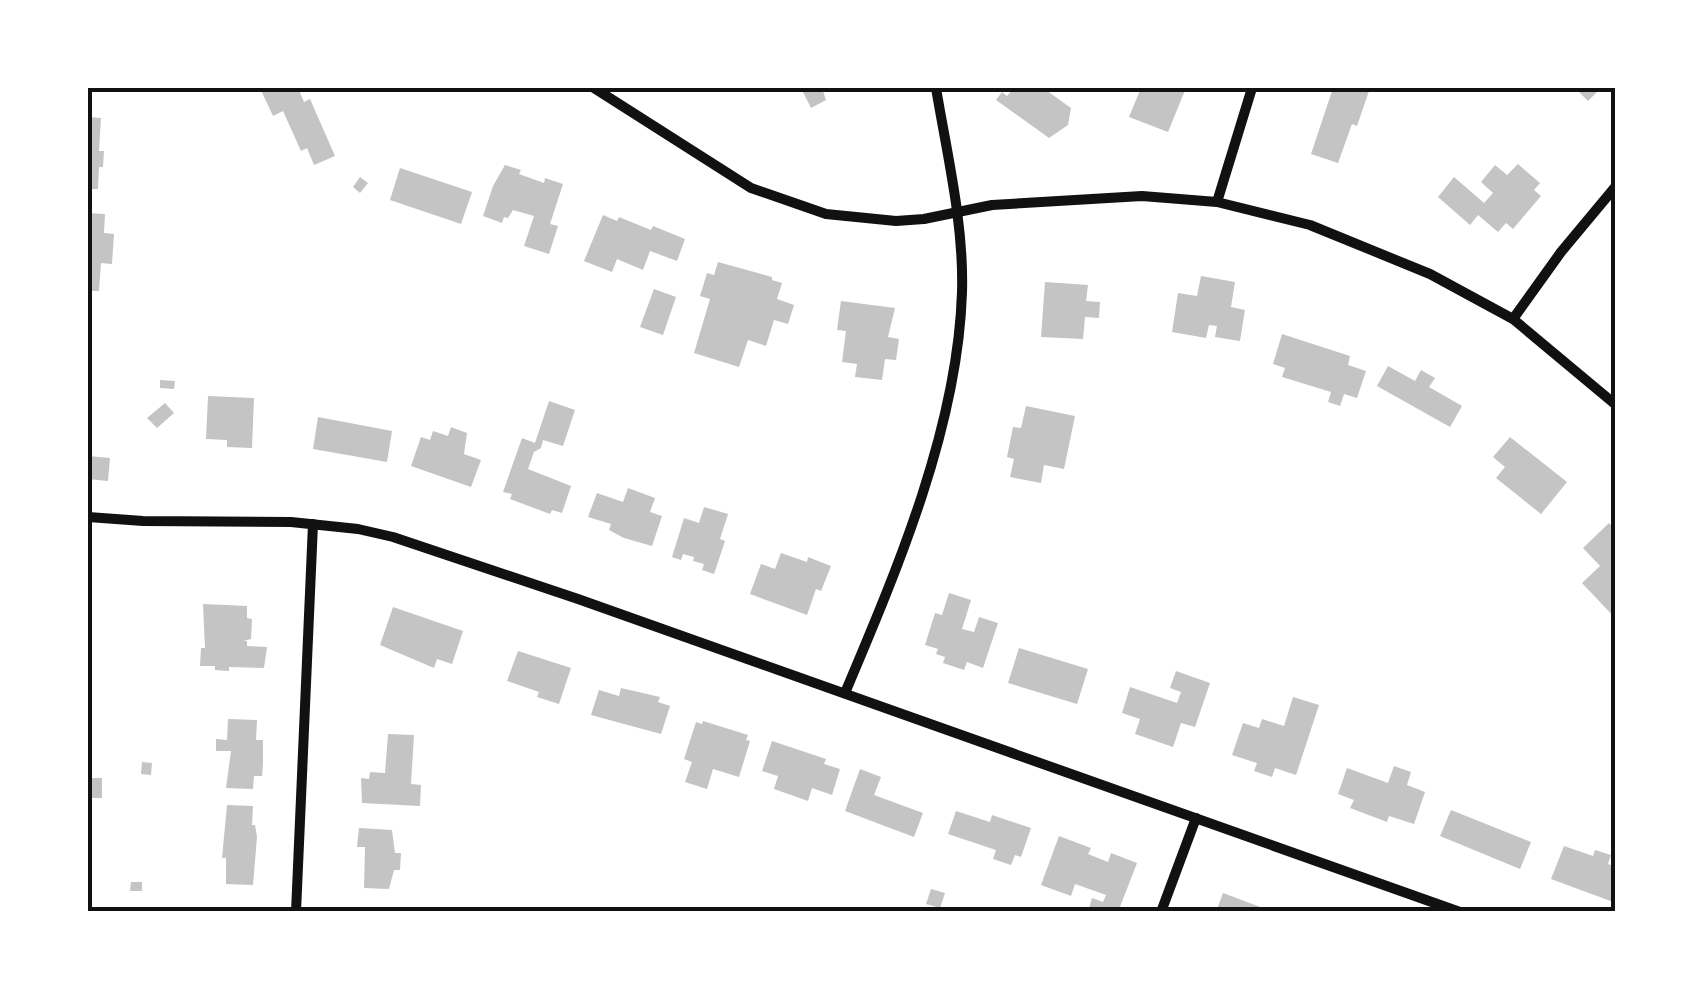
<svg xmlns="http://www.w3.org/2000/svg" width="1703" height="999" viewBox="0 0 1703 999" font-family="Cabin,sans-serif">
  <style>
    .building { fill: #c4c4c4 }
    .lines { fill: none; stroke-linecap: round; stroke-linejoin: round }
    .minor { stroke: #111; stroke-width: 10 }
    .neatline { fill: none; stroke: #111; stroke-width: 4 }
  </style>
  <rect width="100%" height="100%" fill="#fff"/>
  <g class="building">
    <polygon points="260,88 298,88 304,102 310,99 335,156 314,165 307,148 301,151 283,111 273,116"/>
    <polygon points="790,88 822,88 826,100 811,108 803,92"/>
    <polygon points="1014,88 1043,88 1071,108 1068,125 1049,138 996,100 1002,92 1007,96"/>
    <polygon points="1141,88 1186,88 1168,132 1129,117"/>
    <polygon points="1333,88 1370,88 1357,126 1352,124 1338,163 1311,154"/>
    <polygon points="1575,88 1601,88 1588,101"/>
    <polygon points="88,117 101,118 99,151 104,151 103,167 99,167 98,189 88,189"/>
    <polygon points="1518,164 1540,183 1534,190 1541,196 1513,229 1506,223 1498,232 1478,215 1470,225 1438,197 1454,177 1484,203 1493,193 1481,182 1495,165 1507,175"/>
    <polygon points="505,165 521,170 519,174 544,183 545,178 563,184 550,224 558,226 549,254 524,246 534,216 513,210 508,218 504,217 502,223 483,216 493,186"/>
    <polygon points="400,168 472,192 461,224 390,200"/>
    <polygon points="360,177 368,183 360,193 353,187"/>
    <polygon points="88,213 105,214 104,233 114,234 112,264 101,263 99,291 88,291"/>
    <polygon points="603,215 617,221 619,217 651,230 653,226 685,239 677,261 650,251 643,270 617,259 612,272 584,261"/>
    <polygon points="718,262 772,277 772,280 782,283 777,299 794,305 788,324 774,320 766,346 748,340 739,367 694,353 710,299 700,296 707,273 714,275"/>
    <polygon points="1201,276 1235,282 1231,307 1245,310 1240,341 1215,337 1217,326 1209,325 1206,338 1172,332 1178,293 1197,296"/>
    <polygon points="1045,282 1088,285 1086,301 1100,302 1099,318 1085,317 1083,339 1041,337"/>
    <polygon points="654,289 676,297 663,335 640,327"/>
    <polygon points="841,301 895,308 888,337 899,339 896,360 885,359 882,380 855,377 857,364 842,362 846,331 837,330"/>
    <polygon points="1282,334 1350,356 1348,365 1366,371 1357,398 1344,394 1340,406 1328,402 1331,392 1282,377 1285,368 1273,364"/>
    <polygon points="1388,366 1415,381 1421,370 1435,378 1429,387 1462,406 1450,427 1377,386"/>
    <polygon points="160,380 175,381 174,389 160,388"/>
    <polygon points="208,396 254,398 252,448 227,447 227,440 206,439"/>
    <polygon points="549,401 575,410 563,446 543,440 541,448 534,452 528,469 571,486 562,513 552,510 550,514 510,499 512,494 503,492 522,438 535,443"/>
    <polygon points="165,403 174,413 157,428 147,418"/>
    <polygon points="1026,406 1075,416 1064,469 1044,465 1041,483 1010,477 1014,459 1007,457 1013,427 1021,428"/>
    <polygon points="318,417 392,431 387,462 313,449"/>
    <polygon points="451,427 467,433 464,454 481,460 471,487 411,466 421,437 430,440 433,431 448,436"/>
    <polygon points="1510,437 1567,482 1541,514 1496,478 1505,467 1493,457"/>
    <polygon points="88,456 110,458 108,481 88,479"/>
    <polygon points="628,488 655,498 650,512 662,516 652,546 624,538 609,530 611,524 588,517 597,493 623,502"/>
    <polygon points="704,507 728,514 720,539 725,541 714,574 702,570 704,564 693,561 694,557 683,554 681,560 672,557 684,518 699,523"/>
    <polygon points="1609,523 1616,530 1616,619 1582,583 1600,566 1583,548"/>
    <polygon points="781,553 807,562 808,557 831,566 821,591 816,589 807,615 750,594 761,564 775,569"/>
    <polygon points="949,593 971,600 962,629 974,632 979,617 998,623 983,668 967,662 964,670 943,663 945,657 936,654 938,649 925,645 935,613 942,615"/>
    <polygon points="203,604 247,606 247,618 252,619 251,639 243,641 247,641 247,646 267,647 264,668 229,667 229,671 215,670 215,666 200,666 201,648 205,648"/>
    <polygon points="393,607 463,631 452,664 437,659 434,668 380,645"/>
    <polygon points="1019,648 1088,669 1077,704 1008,683"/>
    <polygon points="518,651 571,668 559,704 537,697 539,692 507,681"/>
    <polygon points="1176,671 1210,683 1195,727 1181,723 1173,747 1135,734 1140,719 1122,713 1130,687 1177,703 1181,692 1170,688"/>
    <polygon points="621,688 660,697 658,702 670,706 661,734 591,715 599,690 619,696"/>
    <polygon points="1293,697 1319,705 1296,775 1275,768 1272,777 1254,771 1257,763 1232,755 1243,723 1259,728 1262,719 1284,726"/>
    <polygon points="228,719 257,720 256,740 263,740 263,764 262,776 254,776 253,789 226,788 231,751 216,751 216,739 227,740"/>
    <polygon points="703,721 748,735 746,740 750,741 739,777 713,769 707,789 685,782 692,762 684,759 696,722 702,724"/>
    <polygon points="388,734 414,735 411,784 421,785 420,806 362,803 361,778 369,779 370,772 385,773"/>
    <polygon points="772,741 826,759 824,764 840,769 832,795 812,788 808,801 774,789 778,776 762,771"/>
    <polygon points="142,762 152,763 151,775 141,774"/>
    <polygon points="1394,766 1411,772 1407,785 1425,792 1414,824 1389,816 1387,822 1350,808 1354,800 1338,794 1347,768 1388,783"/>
    <polygon points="860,769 881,777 874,795 923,813 914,837 845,811"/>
    <rect x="88" y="778" width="14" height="20"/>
    <polygon points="227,805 253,806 252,825 255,825 257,837 253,885 226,884 226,858 222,858"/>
    <polygon points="1451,810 1531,842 1520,869 1440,836"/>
    <polygon points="956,811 990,822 992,815 1031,828 1021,857 1015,855 1011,865 993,859 996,850 948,834"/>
    <polygon points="359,828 392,830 395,853 401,853 400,870 394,870 389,889 364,888 365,847 357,847"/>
    <polygon points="1059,836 1091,848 1088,854 1108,862 1111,853 1137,863 1118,912 1088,912 1092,898 1103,902 1106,895 1075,884 1071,896 1041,885"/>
    <polygon points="1564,846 1593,856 1595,850 1611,855 1608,864 1616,867 1616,903 1551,879"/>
    <polygon points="131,882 142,882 142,891 130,891"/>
    <polygon points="931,889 945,893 940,908 926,904"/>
    <polygon points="1223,893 1271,911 1271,912 1216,912"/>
  </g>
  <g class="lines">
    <g class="minor">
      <polyline points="594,88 751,188 826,214 896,221 924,219 992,205 1142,196 1217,202 1310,225 1430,274 1513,319 1616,405"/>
      <polyline points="1217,202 1252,88"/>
      <polyline points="1513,319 1561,252 1616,186"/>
      <polyline points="88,517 143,521 291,522 358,529 393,537 578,599 1460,912"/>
      <path d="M845 693C897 570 958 427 962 292 964 224 947 154 936 88"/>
      <polyline points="296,912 313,524"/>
      <polyline points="1161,912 1196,818"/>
    </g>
  </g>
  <rect width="1703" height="999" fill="none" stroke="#ffffff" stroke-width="180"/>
  <rect x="90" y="90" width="1523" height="819" class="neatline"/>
</svg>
